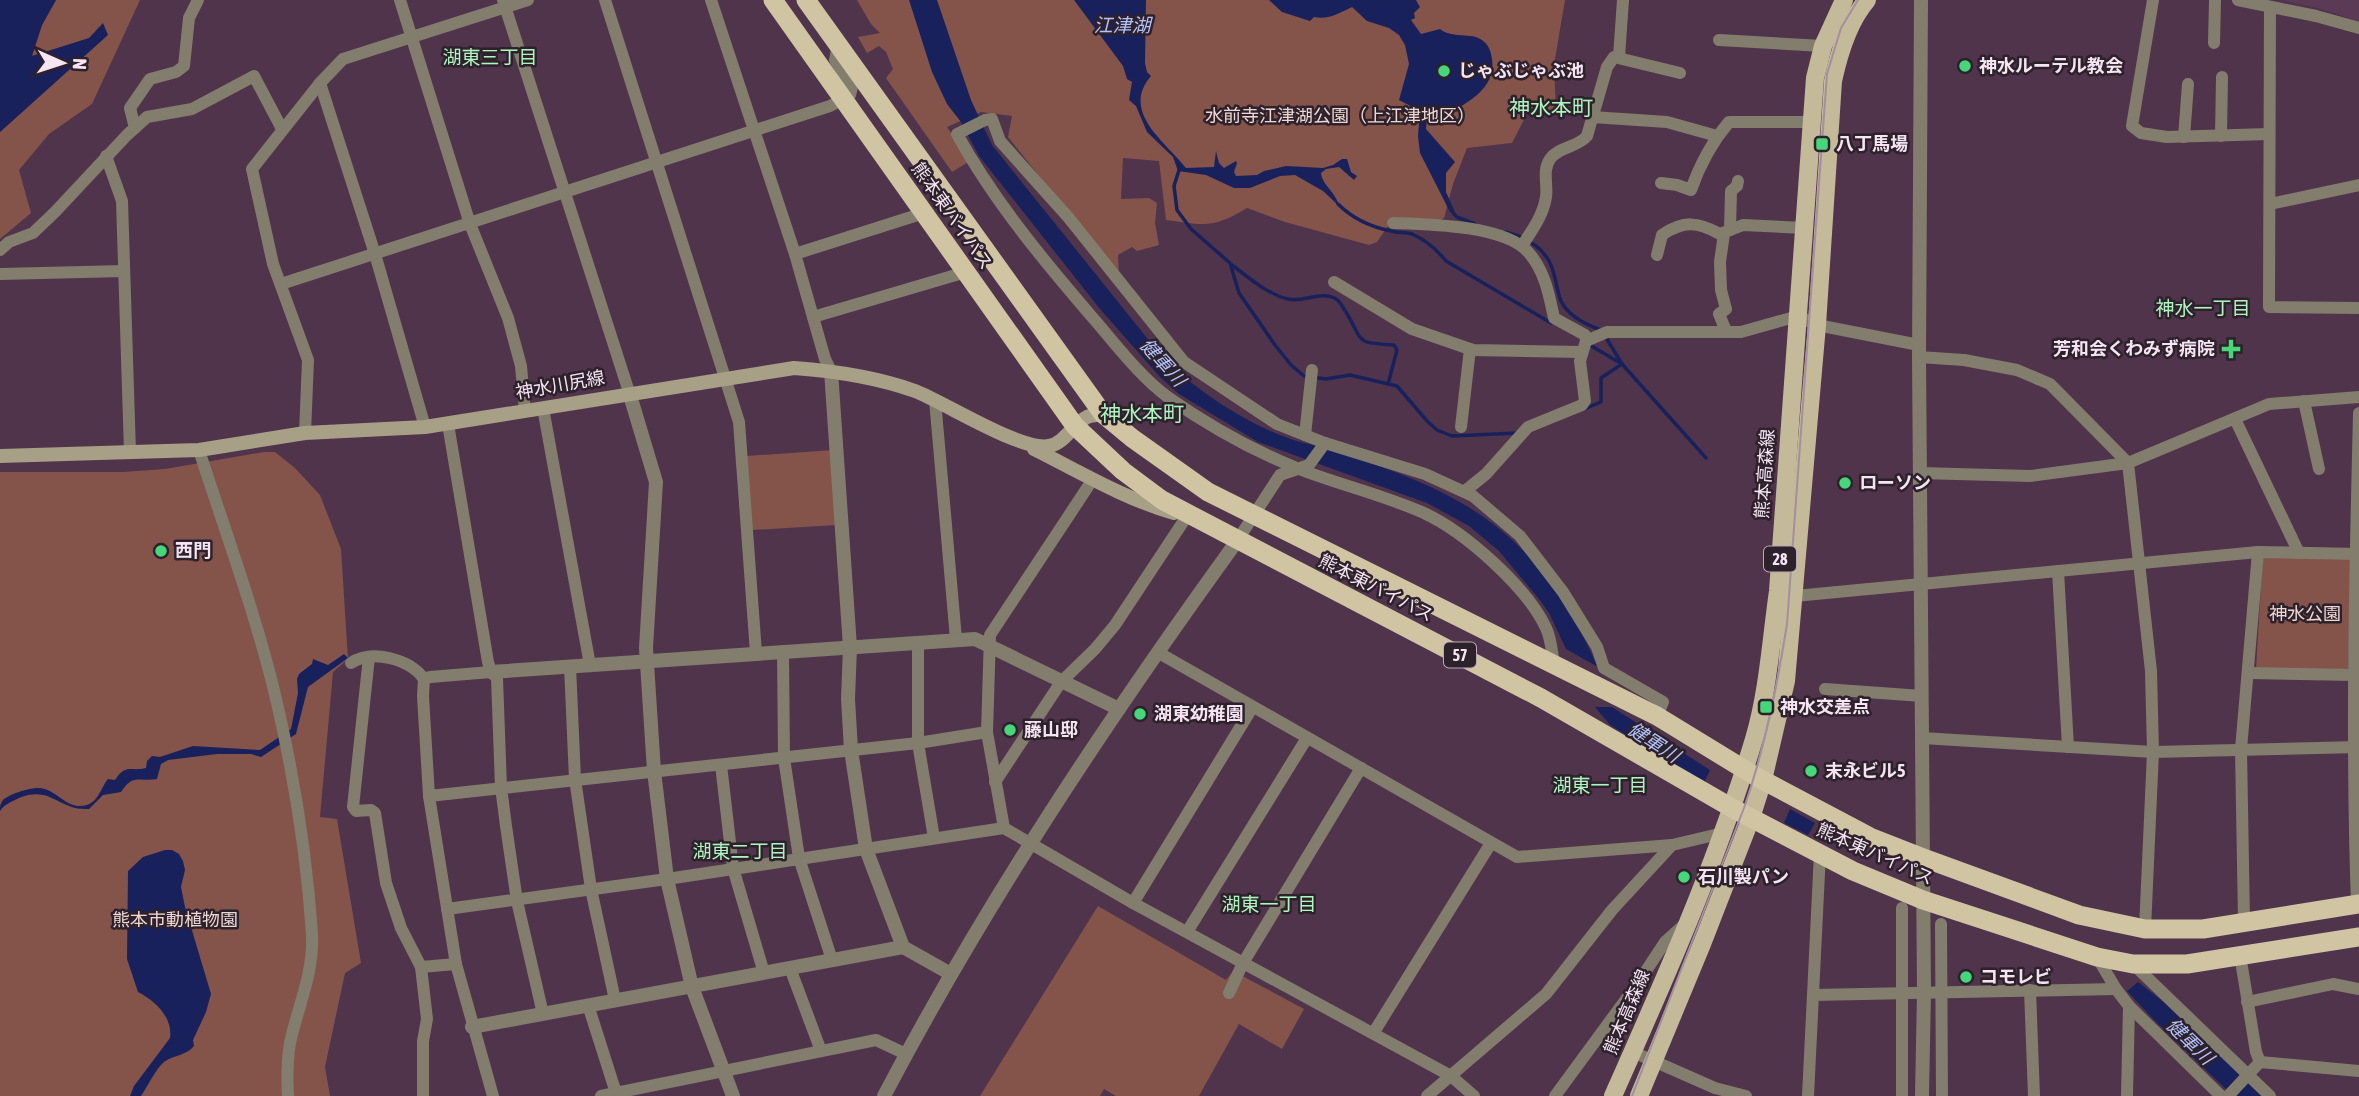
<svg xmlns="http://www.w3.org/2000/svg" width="2359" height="1096" viewBox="0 0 2359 1096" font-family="'Asap Condensed','Noto Sans JP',sans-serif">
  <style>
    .built { fill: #5b3a56 }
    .green { fill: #84544b }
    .water { fill: #19215c }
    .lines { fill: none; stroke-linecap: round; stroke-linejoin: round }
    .stream { stroke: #19215c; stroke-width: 3.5 }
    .minor { stroke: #827d6d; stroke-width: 12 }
    .tertiary { stroke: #827d6d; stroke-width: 14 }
    .secondary { stroke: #a79f86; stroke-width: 14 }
    .primary { stroke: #c4b999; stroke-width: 18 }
    .trunk { stroke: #d1c4a2; stroke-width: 19 }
    .tram { stroke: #a58ea1; stroke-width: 2 }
    .poi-dot { fill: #45d77a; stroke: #2d212b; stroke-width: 2.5 }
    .labels { text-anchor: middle; stroke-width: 5; stroke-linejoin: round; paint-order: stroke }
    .shield { fill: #2d212b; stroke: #baaab7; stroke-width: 2 }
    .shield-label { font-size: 16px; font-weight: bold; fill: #f6e4f3 }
    .poi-label { font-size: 18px; font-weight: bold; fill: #f6e4f3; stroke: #2d212b; text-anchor: start }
    .park-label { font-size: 18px; fill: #efd7d3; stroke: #2d212b }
    .street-label { font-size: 18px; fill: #f6e4f3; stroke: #2d212b }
    .water-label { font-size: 19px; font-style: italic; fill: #b2c3fb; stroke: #2d212b }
    .neighbourhood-label { font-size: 19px; fill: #aff5c0; stroke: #2d212b }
    .quarter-label { font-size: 21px; fill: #aff5c0; stroke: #2d212b }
  </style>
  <rect width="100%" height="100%" fill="#4f344b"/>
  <polygon class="built" points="2282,0 2359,0 2359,22 2322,9"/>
  <g class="green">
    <polygon points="56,0 140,0 92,104 49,134 19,170 31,213 0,239 0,132 107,35 31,56 42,25"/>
    <path d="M857 0H1565L1554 65 1556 111 1530 108 1512 143 1467 148 1453 184 1444 218 1438 221 1388 226 1377 242 1369 245 1285 222 1247 208C1212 229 1205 225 1166 220L1159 161 1123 158 1121 199 1149 198 1157 203 1155 223 1159 245 1137 251 1132 247 1118 255 1119 276 1008 137 1012 116 981 112 947 127 970 161 952 172 886 78 893 69 886 52 879 46 867 53 858 37 880 33 871 24Z"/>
    <polygon points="833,450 837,525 752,530 746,456"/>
    <polygon points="264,452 275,452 295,468 320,495 341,549 348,659 333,672 320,817 337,819 361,963 345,973 325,1067 330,1096 0,1096 0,472 123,472 165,469"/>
    <polygon points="2263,552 2352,559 2348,669 2256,669"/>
    <polygon points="1098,906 1226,980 1233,971 1304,1009 1282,1049 1239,1024 1199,1096 1116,1096 1104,1089 1100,1096 980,1096"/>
  </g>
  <g class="water">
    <polygon points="0,0 56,0 42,25 32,56 89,38 103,23 108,35 0,132"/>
    <path d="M909 0H937L971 100 992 145 1155 348C1189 389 1272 443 1326 447 1428 483 1499 505 1563 600 1577 620 1587 645 1598 667L1566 649 1549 613 1539 599 1499 551 1469 526 1427 503 1258 442 1179 394 1160 377 1100 309 979 156 961 122 947 104 932 72Z"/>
    <path d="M1074 0H1146L1145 63 1147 72 1151 76C1120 112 1166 142 1186 168L1214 167 1216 151 1219 163 1224 168 1236 161 1237 163 1234 172 1236 176 1257 175 1264 171 1286 166 1323 168 1333 165 1342 159H1347L1351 172 1357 176 1354 180 1339 167 1326 169 1321 173C1322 185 1336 192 1339 206L1323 191 1295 175 1280 176 1250 188H1234L1206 175 1178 171 1173 157 1147 132 1136 106 1129 100 1132 82 1127 79 1123 66Z"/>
    <path d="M1269 0H1416L1420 7 1414 13 1415 18 1411 20 1421 34 1440 29C1452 39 1471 32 1482 40 1489 45 1491 52 1492 59 1497 93 1459 105 1438 121L1427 116 1426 129 1455 162 1446 173V192L1457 217 1450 212 1420 153 1418 136 1420 111 1399 100 1409 64 1405 45 1399 35 1389 28 1367 21 1352 7C1339 13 1329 20 1314 17L1310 21 1282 12Z"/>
    <path d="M344 654 348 658 308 687 296 734 261 757 251 754H217L168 760 161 764 157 779C139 782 133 773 121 792L103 795 89 809C58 811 52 785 19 798 11 802 5 804 0 811 0 806 0 804 3 800 9 794 31 787 40 788 58 790 67 811 87 805 99 801 101 787 108 779L115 780C126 763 131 772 146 768L147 761 152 756 160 757 193 746 260 750 291 729 298 693 297 679 299 674 312 664 313 659 328 665Z"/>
    <polygon points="1595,707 1612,707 1710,770 1704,783 1610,725"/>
    <polygon points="1790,809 1815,823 1808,835 1784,823"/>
    <path d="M165 850H172L179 854 183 861 185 870 181 887 185 907 211 994 206 1012 193 1040 194 1046C186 1056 173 1055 164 1062 155 1070 148 1086 141 1096H130L134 1086 170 1038C173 1017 155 1001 138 992L127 959 128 871 143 857Z"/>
    <polygon points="2138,982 2169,1006 2263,1096 2233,1096 2155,1021 2127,991"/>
  </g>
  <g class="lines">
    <g class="stream">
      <polyline points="1180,167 1174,186 1177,210 1191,229 1230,263 1239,293 1275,345 1291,365 1304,376 1326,379 1350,375 1397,386 1427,421 1437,430 1452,436 1517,433"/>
      <path d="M1338 204C1352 218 1371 227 1391 231 1397 233 1406 232 1412 234 1426 240 1437 250 1446 261L1551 323"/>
      <polyline points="1454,214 1457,217 1475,224"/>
      <path d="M1506 232C1524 237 1542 246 1550 263 1556 275 1556 289 1561 301 1568 316 1587 325 1601 330"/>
      <path d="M1232 265C1248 277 1267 294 1288 299 1303 303 1322 290 1336 299 1340 301 1343 308 1346 312 1364 342 1354 343 1394 345L1397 350 1388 384"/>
      <polyline points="1605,336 1622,364 1706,458"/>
      <polyline points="1588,344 1622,364"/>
      <polyline points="1584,409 1601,402 1601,378 1622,364"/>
    </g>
    <g class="minor">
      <polyline points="400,0 470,224 508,318 521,366 525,411"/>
      <polyline points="503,0 629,392"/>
      <polyline points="605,0 739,422 756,653"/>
      <polyline points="711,0 795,254 825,359 831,371"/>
      <polyline points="2153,0 2132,126 2141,133 2167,137 2269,134"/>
      <polyline points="2238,0 2316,16 2359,28"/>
      <polyline points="2270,7 2269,307 2359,308"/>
      <polyline points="1719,40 1823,46"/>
      <polyline points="2214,43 2215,0"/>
      <polyline points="1619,57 1623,0"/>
      <polyline points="320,83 375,254 425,427"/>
      <polyline points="1592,117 1667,122 1717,136"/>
      <polyline points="135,128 130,108 150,79 176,72 184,66 189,18 198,0"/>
      <polyline points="2221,136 2222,77"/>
      <polyline points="2184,137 2188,84"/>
      <polyline points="106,156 122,201 130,452"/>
      <path d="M1661 183 1677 185 1691 190C1700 164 1712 142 1729 122H1811"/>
      <polyline points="2270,204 2359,185"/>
      <path d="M1393 223C1427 224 1506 225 1529 253 1545 272 1549 294 1554 318L1585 335 1586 341"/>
      <polyline points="1730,230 1731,191 1737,186 1738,181"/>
      <polyline points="1724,234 1720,262 1721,290 1726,309 1719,314 1726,331"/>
      <path d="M1522 246C1532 230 1543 216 1546 197 1548 184 1542 171 1550 159 1559 146 1577 148 1587 136L1607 67 1614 57 1680 73"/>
      <polyline points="0,250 9,242 33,233 55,212 127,135 147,117 192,109 254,76 282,129"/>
      <polyline points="795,254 924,213"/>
      <path d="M1657 255 1662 235C1684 220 1698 222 1720 234L1743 225 1804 228"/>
      <polyline points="0,274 124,271"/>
      <polyline points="1334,282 1412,329 1473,350 1582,352"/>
      <polyline points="281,284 830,106 850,95 852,87 835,60 838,45"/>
      <polyline points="813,317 966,272"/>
      <polyline points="1919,357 1964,360 2017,370 2050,384 2128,463 2151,671 2153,752 2145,929"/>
      <polyline points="935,400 956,639"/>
      <polyline points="2304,401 2319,469"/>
      <polyline points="543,408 590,665"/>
      <polyline points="2235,419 2299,553"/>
      <polyline points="448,424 488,662 491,672 497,678 501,787 506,826 517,901 543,1014"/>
      <polyline points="1461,427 1470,349"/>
      <polyline points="305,433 308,360 273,264 252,169 320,83 343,59 528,0"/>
      <polyline points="1305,435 1312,370"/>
      <path d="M199 450C226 534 257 617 277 703 294 777 307 859 312 934 314 973 298 1006 290 1043 287 1061 287 1078 288 1096"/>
      <polyline points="1920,473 2030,476 2128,463 2269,404 2359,397"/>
      <polyline points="1465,491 1486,474 1528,427 1582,405 1585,401 1580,361 1586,341 1607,332 1741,332 1798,316 1817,325 1919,345"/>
      <polyline points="1237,541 1280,475 1309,465 1325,443"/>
      <polyline points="2058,571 2068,747"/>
      <polyline points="1795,596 2258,552 2359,554"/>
      <polyline points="918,642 918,743 934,838"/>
      <polyline points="783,651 784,758 799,858 832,960"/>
      <polyline points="1159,653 1517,857 1672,845 1723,833"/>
      <polyline points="369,657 353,807 356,811 371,810 375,813 386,883 401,928 421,967 427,1019 423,1041 423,1096"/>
      <path d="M351 663C372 649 410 659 424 679"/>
      <path d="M1554 664C1552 653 1551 638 1546 628 1527 587 1465 532 1424 513 1384 495 1340 485 1299 469 1254 451 1209 426 1169 398 1143 379 1120 350 1099 325 1048 266 995 203 957 134L985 120 992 119 1000 141 1068 217 1184 362 1277 424 1325 443 1425 474 1473 496 1520 536 1563 592 1597 647 1604 668 1663 702 1657 716"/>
      <polyline points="570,666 575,779 591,889 615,1000"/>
      <polyline points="491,672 430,677 424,679 423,696 429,796 456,964 493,1096"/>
      <polyline points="2248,673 2354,675"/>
      <polyline points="1825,689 1922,696"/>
      <polyline points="1922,738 2153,752 2359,747"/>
      <polyline points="721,765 733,868 764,973"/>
      <polyline points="995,782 1061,682 1095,649 1115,625 1187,516"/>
      <polyline points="429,796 918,743 987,732"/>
      <polyline points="1004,828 987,732 990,635 1093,479"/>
      <polyline points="1133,903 1252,708"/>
      <path d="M2357 904C2351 741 2355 577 2359 413"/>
      <polyline points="447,909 667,879 1004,828 1133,903 1451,1076 1474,1096"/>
      <polyline points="2244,921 2241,749 2258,552"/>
      <polyline points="1941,924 1942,1096"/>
      <polyline points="1187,932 1307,738"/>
      <polyline points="2240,955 2256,1052 2260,1062"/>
      <polyline points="2097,957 2116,989 2129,1006 2127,1096"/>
      <polyline points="2133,964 2270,1096"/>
      <polyline points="421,967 456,964"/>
      <polyline points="790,968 821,1051"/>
      <polyline points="2030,990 2034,1096"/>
      <polyline points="1229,993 1243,963 1361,768"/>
      <polyline points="1813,995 2116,989"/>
      <polyline points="2247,1002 2333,984 2359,989"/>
      <polyline points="588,1005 617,1096"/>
      <polyline points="2129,1006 2221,1096"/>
      <polyline points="1374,1032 1491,843"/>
      <polyline points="1633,1052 1715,1088 1746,1096"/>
      <polyline points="2260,1062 2359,1071"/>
      <polyline points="601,1096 876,1040 906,1054"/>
      <polyline points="1427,1096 1546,994 1612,910 1672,845"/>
      <polyline points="1555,1096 1638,983 1665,942 1685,924"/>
      <polyline points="1808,1096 1820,853"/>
      <polyline points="1902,1096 1902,908"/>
      <polyline points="2228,1096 2260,1062"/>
    </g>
    <g class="tertiary">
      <polyline points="1921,0 1919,357 1924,992 1922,1096"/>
      <polyline points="831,371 850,647 848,699 851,750 866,849 903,947 951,974"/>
      <polyline points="629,392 656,482 646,648 654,771 667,879 692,987 733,1096"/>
      <polyline points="491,672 975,639 1119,709"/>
      <polyline points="472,1027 903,947"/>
      <path d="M884 1096C986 902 1108 719 1237 541"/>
    </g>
    <g class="secondary">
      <path d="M1034 449C1080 472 1125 499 1174 513"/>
      <path d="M0 456 199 450 305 433 425 427 794 368C835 371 876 377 915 391 946 403 1020 451 1049 446 1065 443 1073 424 1087 417 1092 415 1098 415 1103 414"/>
    </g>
    <g class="primary">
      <path d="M1613 1096C1665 979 1717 862 1754 739 1768 692 1771 640 1778 591L1815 78 1823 46 1844 0"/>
      <path d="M1639 1096 1702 944 1751 818 1763 780 1786 681 1817 325 1833 81C1839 53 1848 22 1867 0"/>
    </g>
    <g class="trunk">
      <polyline points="773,0 1075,426 1123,471 1162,500 1541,698 1732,808 1853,871 1923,900 2097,957 2133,964 2187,964 2359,937"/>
      <polyline points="806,0 1103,414 1132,438 1208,492 1657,716 1755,776 1870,837 1921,857 2079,915 2145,929 2203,929 2359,904"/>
    </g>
    <path class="tram" d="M1632 1096 1744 808C1765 748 1777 687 1787 624L1827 74 1841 28 1858 0"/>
  </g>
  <g class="poi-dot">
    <circle cx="1965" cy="66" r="7"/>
    <circle cx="1444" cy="71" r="7"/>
    <rect x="1815" y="137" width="14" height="14" rx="3.5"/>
    <path d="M2227.5 338.5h7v7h7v7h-7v7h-7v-7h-7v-7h7z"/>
    <circle cx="1845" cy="483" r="7"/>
    <circle cx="161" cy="551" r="7"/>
    <rect x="1759" y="700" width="14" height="14" rx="3.5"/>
    <circle cx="1140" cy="714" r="7"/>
    <circle cx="1010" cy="730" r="7"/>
    <circle cx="1811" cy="771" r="7"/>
    <circle cx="1684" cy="877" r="7"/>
    <circle cx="1966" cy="977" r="7"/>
  </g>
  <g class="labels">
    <g class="shield">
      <rect x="1764" y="546.5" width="32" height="25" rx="5"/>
      <rect x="1444" y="642.5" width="32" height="25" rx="5"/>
    </g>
    <g class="shield-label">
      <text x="1780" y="565">28</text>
      <text x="1460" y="661">57</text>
    </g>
    <g class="poi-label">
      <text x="1979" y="72">神水ルーテル教会</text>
      <text x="1458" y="77">じゃぶじゃぶ池</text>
      <text x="1836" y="150">八丁馬場</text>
      <text x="2215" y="355" text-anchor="end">芳和会くわみず病院</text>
      <text x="1859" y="489">ローソン</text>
      <text x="175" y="557">西門</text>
      <text x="1780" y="713">神水交差点</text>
      <text x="1154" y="720">湖東幼稚園</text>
      <text x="1024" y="736">藤山邸</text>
      <text x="1825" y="777">末永ビル5</text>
      <text x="1698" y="883">石川製パン</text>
      <text x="1980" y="983">コモレビ</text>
    </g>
    <g class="park-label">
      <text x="1340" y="122">水前寺江津湖公園（上江津地区）</text>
      <text x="2305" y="620">神水公園</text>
      <text x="175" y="926">熊本市動植物園</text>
    </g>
    <g class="street-label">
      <text transform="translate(952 216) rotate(55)" y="6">熊本東バイパス</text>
      <text transform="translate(560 385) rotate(-10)" y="6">神水川尻線</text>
      <text transform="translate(1765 474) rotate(-86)" y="6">熊本高森線</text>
      <text transform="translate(1376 588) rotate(27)" y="6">熊本東バイパス</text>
      <text transform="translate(1875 854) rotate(24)" y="6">熊本東バイパス</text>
      <text transform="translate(1627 1012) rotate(-67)" y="6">熊本高森線</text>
    </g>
    <g class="water-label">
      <text x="1122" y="32">江津湖</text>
      <text transform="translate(1163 362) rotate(48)" y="7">健軍川</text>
      <text transform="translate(1654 742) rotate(33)" y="7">健軍川</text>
      <text transform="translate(2190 1041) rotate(44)" y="7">健軍川</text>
    </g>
    <g class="neighbourhood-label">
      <text x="490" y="64">湖東三丁目</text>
      <text x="2203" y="315">神水一丁目</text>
      <text x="1600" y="792">湖東一丁目</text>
      <text x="740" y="858">湖東二丁目</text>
      <text x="1269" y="911">湖東一丁目</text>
    </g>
    <g class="quarter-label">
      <text x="1551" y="115">神水本町</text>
      <text x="1142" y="421">神水本町</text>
    </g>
  </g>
  <g transform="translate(63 63) rotate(93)" stroke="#2d212b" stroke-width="5" paint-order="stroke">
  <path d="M0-5L12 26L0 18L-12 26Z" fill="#f6e4f3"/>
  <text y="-10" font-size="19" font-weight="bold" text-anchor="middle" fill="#f6e4f3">N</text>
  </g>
</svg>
